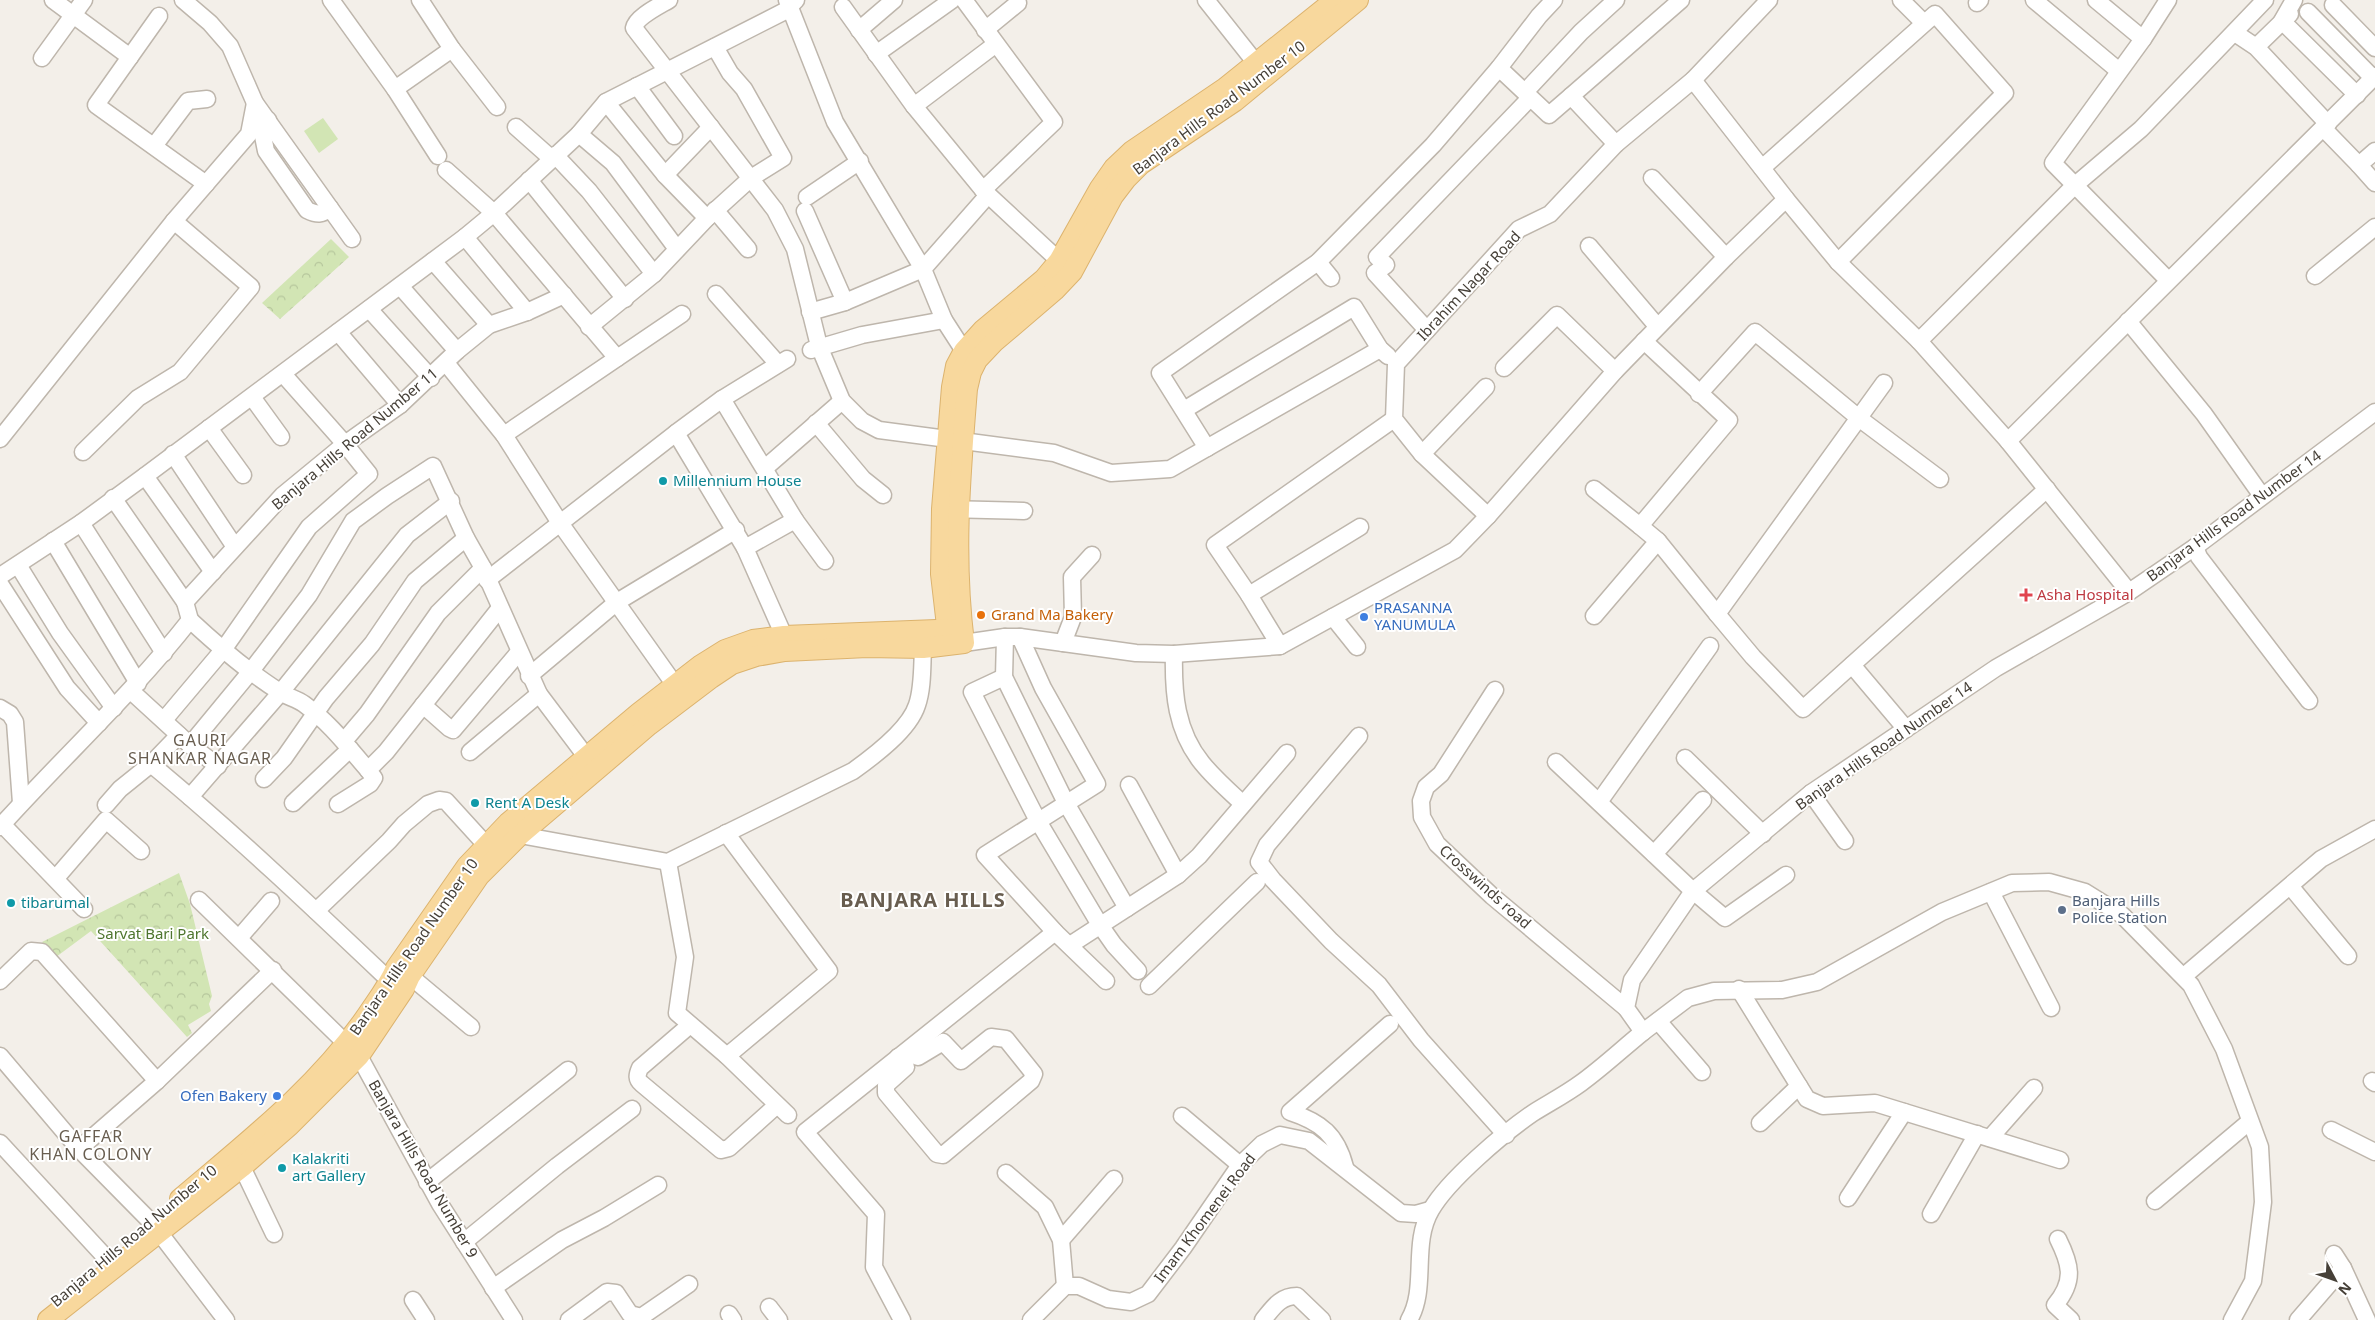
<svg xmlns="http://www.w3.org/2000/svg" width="2375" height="1320" viewBox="0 0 2375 1320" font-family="'Noto Sans',sans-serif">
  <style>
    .green { fill: #d2e5b4 }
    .park { fill: url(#park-crowns) }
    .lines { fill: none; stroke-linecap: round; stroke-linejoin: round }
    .minor-casing { stroke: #beb6ac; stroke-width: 19 }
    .major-casing { stroke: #dcb36e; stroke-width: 22 }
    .minor { stroke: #fff; stroke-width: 16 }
    .major { stroke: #f8d89d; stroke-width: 20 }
    .culture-dot { fill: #0f9aa8; stroke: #fff; stroke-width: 2 }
    .health-dot { fill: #e0444e; stroke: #fff; stroke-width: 2 }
    .food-dot { fill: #e8710a; stroke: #fff; stroke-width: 2 }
    .shop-dot { fill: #3f7fe0; stroke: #fff; stroke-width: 2 }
    .service-dot { fill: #5c6f8a; stroke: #fff; stroke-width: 2 }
    .labels { text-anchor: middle; stroke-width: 4; stroke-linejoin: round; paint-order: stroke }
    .street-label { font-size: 15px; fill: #464038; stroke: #fff }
    .culture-label { font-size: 15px; fill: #0d838f; stroke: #fff; text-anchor: start }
    .health-label { font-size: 15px; fill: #be3a42; stroke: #fff; text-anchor: start }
    .shop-label { font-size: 15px; fill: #366cbe; stroke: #fff; text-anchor: start }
    .food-label { font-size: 15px; fill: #c56008; stroke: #fff; text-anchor: start }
    .service-label { font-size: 15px; fill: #4e5e75; stroke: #fff; text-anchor: start }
    .park-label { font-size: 15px; fill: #4e752e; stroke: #fff }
    .neighbourhood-label { font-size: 16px; letter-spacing: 1px; fill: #685d4f; stroke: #fff }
    .district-label { font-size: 20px; font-weight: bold; letter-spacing: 1px; fill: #685d4f; stroke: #fff }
  </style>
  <defs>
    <pattern id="park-crowns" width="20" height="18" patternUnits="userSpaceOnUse" patternTransform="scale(1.25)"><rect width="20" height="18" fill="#d2e5b4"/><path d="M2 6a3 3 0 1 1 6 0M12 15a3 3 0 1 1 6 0" fill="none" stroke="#b6c69c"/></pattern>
  </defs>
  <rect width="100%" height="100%" fill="#f3efe9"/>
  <polygon class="green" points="323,118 338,139 319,153 304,131"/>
  <g class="park">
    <polygon points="331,239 349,257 280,319 262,303"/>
    <polygon points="179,873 190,904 212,996 209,1004 211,1011 188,1025 192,1033 187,1037 91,931 56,957 42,942"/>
  </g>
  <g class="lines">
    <defs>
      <g id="minor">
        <polyline points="53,0 130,57"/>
        <polyline points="183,0 210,23 230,46 255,103 352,239"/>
        <polyline points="331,0 395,89 438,156"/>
        <polyline points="420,0 452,49 497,107"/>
        <path d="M669 0C659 6 636 17 634 28L775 210 795 249 819 346 842 401 862 421 879 430 1054 453 1111 473 1170 469 1380 349"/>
        <polyline points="787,0 835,122 923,269 944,320 964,351"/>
        <polyline points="964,0 1054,122 983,190"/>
        <polyline points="1206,0 1263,72"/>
        <polyline points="1901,0 1924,23"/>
        <polyline points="2034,0 2119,71"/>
        <polyline points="2096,0 2143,39"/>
        <polyline points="2168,0 2143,39 2053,163 2168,280"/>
        <polyline points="2294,0 2282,21 2357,95"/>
        <polyline points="1977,3 1980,0"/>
        <polyline points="2333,5 2375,48"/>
        <polyline points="843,7 914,106 983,190 1067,268"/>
        <polyline points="2308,12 2373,78"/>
        <polyline points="159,16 96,105 206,184"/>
        <polyline points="859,30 894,0"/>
        <polyline points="985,30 1018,3"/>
        <polyline points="2235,33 2256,47 2328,124"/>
        <polyline points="2256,47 2290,14"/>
        <polyline points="876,54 952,0"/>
        <polyline points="42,58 84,0"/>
        <polyline points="1499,68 1549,115 1571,96 1616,144"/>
        <polyline points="1693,80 1786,199 1838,262 1919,341 2008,441 2129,592"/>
        <polyline points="637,86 674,136"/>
        <polyline points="395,89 452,49"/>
        <polyline points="1525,92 1581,32 1616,0"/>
        <polyline points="1571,96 1681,0"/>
        <polyline points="606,102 665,175 707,218"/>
        <polyline points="914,106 996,44"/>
        <path d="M268 120 263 136 266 151 307 210C317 215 322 215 330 208"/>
        <polyline points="516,127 552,159"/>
        <polyline points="2324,129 2359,165"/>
        <polyline points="579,134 613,163 677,249"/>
        <polyline points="154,146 188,101 207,99"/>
        <polyline points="2375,151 2359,165 2375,183"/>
        <polyline points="555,155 589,191 654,274"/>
        <polyline points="1762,168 1935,14 2005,93 1838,262"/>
        <polyline points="446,170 494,213 617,358"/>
        <polyline points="665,175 711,127"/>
        <polyline points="1652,178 1726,257"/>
        <polyline points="529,180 625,299"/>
        <polyline points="807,197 860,161"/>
        <polyline points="715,210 748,249"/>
        <polyline points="805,211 845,302"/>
        <polyline points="465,237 527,312"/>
        <polyline points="1589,246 1657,326"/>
        <polyline points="433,261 489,325"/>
        <polyline points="1318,262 1331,278"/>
        <polyline points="2315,276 2375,227"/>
        <polyline points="400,286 457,351"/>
        <polyline points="716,294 778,364"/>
        <polyline points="369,309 431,378"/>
        <polyline points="810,312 845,302 923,269 988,195"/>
        <polyline points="2128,321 2204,414 2262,496"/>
        <polyline points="589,327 654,274 707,218 751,178 783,158 744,89 730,73 715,47"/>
        <polyline points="1427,330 1375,273 1386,265 1377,257 1530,98"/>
        <polyline points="338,332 400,405"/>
        <polyline points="1919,341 2074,186 2141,129 2265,0"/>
        <polyline points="811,350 862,335 944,320"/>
        <polyline points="446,363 504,435 560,523 682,695"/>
        <polyline points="1504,368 1557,315 1615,371"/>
        <polyline points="1884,383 1717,614 1753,657 1803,709 2047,489"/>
        <polyline points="1699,394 1755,332 1860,419 1940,479"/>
        <polyline points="252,397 281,437"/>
        <polyline points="722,399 795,520 825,561"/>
        <polyline points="1184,410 1354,307 1380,349 1388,356"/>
        <polyline points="816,423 863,479 883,495"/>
        <polyline points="209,428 243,475"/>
        <polyline points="676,433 745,548 784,636"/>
        <polyline points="504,435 682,314"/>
        <polyline points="0,439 174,221 249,134 255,103"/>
        <polyline points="2008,441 2375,76"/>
        <polyline points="1207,448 1160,373 1318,262 1433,145 1499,68 1539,16 1554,0"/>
        <polyline points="83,452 138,398 180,372 251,287 174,221"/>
        <polyline points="173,454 235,547"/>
        <polyline points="1422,454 1486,387"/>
        <polyline points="765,468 842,401"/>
        <polyline points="145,476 213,572"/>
        <polyline points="1594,489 1640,526"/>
        <polyline points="113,498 185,602"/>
        <polyline points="946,509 1024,511"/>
        <polyline points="1488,516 1422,454 1394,419 1396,364 1519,229 1550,214 1616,144 1693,80 1769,0"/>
        <polyline points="81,523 164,653"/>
        <polyline points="53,541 138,683"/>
        <polyline points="1658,541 1717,614"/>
        <polyline points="2195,547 2199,557 2309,701"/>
        <polyline points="745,548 795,520"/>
        <polyline points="18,565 60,633 114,708"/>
        <polyline points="0,576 81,523 145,476 465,237 494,213 579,134 606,102 785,11 796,0"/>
        <polyline points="487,580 676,433 722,399 787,359"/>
        <polyline points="0,584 67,688 99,723"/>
        <polyline points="1249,595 1360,527"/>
        <polyline points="1594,616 1658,541 1640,526 1729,420 1644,341"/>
        <polyline points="1333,617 1357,647"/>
        <path d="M190 620C218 646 248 672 280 692 288 697 297 699 304 704 330 723 348 747 368 770L386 752 500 608"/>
        <polyline points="1005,637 1004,677 1066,803 1127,908"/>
        <polyline points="1020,637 1043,688 1097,784 985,855 1055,932 1106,981"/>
        <polyline points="964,643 1005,637 1020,637 1136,653 1174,654 1280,646 1455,550 1488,516 1615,371 1726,257 1786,199"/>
        <polyline points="1063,643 1073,617 1072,577 1092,555"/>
        <polyline points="1280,646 1249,595 1215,545 1394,419"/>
        <path d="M1174 654C1173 693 1176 731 1202 763 1214 778 1229 791 1243 804"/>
        <polyline points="1852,665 1906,729"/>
        <polyline points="529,676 617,602 736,530"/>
        <polyline points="1004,677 972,692 1038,821 1100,925 1114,945 1138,971"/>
        <polyline points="1495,690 1441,774 1426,787 1421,801 1422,817 1437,844 1492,896 1626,1008"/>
        <polyline points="131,691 190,745 218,766"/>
        <polyline points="423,705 449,728 453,730 519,652"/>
        <polyline points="0,708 10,714 15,722 21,803"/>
        <polyline points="164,720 223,650 309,527 369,474 345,444 283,374"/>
        <polyline points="1359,736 1267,845 1259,862 1273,880 1331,941 1379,985 1421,1040 1506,1135"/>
        <polyline points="344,741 367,714 438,613 483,568"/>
        <polyline points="190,745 251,671 309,595 353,521 387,496 433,466 466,538 483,568 539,694 594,767"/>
        <polyline points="470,752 539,694"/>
        <polyline points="1685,758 1763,834"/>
        <polyline points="1556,762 1693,891 1725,918 1786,875"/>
        <path d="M151 764C234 833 312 907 390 981"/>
        <polyline points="264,779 284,758 326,698 372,644 415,581 466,538"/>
        <polyline points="1129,785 1178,875"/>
        <polyline points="1811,793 1845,841"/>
        <polyline points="190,797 281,692 407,535 451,501"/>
        <polyline points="1599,802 1710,646"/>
        <polyline points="293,803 350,749"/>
        <polyline points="338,804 370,784 374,778 368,770"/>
        <polyline points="106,805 120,789 151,764 179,735"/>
        <polyline points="2,824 84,909"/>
        <path d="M0 827C63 757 132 694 190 620L185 602 283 495 345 444 400 405 457 351 489 325 527 312 564 295"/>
        <path d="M513 828 520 835 668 862 853 771C874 756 909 730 917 705 923 688 922 666 923 648"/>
        <polyline points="726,833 829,971 727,1056"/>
        <polyline points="1654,854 1703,800"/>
        <polyline points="668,862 685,957 677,1013 727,1056 788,1115"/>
        <polyline points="56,878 106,820 141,851"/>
        <polyline points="2291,887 2348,956"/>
        <polyline points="1991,892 2051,1008"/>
        <polyline points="199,900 359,1056 440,1204 514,1320"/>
        <polyline points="316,911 389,841 404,824 428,804 439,800 446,801 487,846"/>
        <polyline points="239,938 271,901"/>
        <polyline points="1070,945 1178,875 1199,856 1287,753"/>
        <polyline points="410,976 471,1027"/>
        <polyline points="2184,976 2321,859 2375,829"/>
        <polyline points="0,981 31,951 42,952 157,1081"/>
        <polyline points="1149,986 1257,882"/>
        <polyline points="1739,989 1807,1099 1823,1106 1875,1103 2060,1160"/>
        <polyline points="1658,1021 1702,1072"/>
        <path d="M690 1025 640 1068C637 1075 636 1079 642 1084L721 1150 729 1148 777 1105"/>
        <polyline points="1643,1032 1688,998 1714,991 1782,990 1817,982 1942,912 2012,883 2049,882 2085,892 2122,915 2191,985 2224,1049 2260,1147 2263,1202 2253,1281 2232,1320"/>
        <polyline points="0,1056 79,1149 152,1223 226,1320"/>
        <polyline points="898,1057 906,1067 886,1085 886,1093 937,1154 943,1155 1031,1081 1034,1074 1006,1039 991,1037 961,1061 943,1042 918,1057 911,1048"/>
        <polyline points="2372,1081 2375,1083"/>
        <polyline points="1182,1116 1240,1165"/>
        <polyline points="1760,1123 1799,1086"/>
        <polyline points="2331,1130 2375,1152"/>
        <polyline points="1990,1138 2034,1088"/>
        <polyline points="0,1143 108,1260"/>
        <polyline points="79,1149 157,1081 273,970"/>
        <polyline points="242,1167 274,1234"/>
        <path d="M1345 1167C1337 1135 1321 1122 1290 1112L1390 1024"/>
        <polyline points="1006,1173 1045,1207 1061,1240 1065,1286"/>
        <polyline points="427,1182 568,1070"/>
        <polyline points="1848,1198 1904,1112"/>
        <polyline points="2155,1201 2249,1122"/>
        <polyline points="1931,1214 1977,1134"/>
        <path d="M2058 1239C2071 1265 2075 1281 2055 1305L2071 1320"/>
        <polyline points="1061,1240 1114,1179"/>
        <polyline points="464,1242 557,1166 632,1109"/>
        <polyline points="2334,1254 2343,1268 2367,1320"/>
        <polyline points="493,1288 562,1240 604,1218 658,1185"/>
        <polyline points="413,1300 426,1320"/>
        <polyline points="769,1307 779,1320"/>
        <polyline points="729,1314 733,1320"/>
        <polyline points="569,1320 607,1292 616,1293 630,1314 641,1317 689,1284"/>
        <polyline points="902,1320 874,1267 876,1214 805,1132 1055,932"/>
        <polyline points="1031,1320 1065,1286 1079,1286 1108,1299 1131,1302 1148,1294 1183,1248 1240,1165 1262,1144 1280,1135 1309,1141 1401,1213 1416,1214 1430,1210"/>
        <path d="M1263 1320C1273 1308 1280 1296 1297 1296L1322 1320"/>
        <path d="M1409 1320C1428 1288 1411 1244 1431 1210 1448 1180 1504 1133 1533 1113 1549 1103 1566 1094 1581 1083 1603 1067 1622 1049 1643 1032L1626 1008 1632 980 1693 891 1811 793 1996 668 2129 592 2195 547 2375 412"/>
        <polyline points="2298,1320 2343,1268"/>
      </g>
      <g id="major">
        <polyline points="949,643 941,574 942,509 952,387 956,366 964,351 983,330 1044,279 1059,261 1100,188 1114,168 1132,151 1225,88 1335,0"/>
        <path d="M180 1199C247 1142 318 1087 368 1014 378 999 389 985 396 968L467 866 508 823 639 713 701 665 725 650 753 640 784 636 962 629"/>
        <path d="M48 1320 242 1167 289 1126 359 1056 404 989 410 976 479 876 520 835 649 725 711 678 732 664 756 656 785 651 867 647 923 648 964 643C953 555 960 477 967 389L971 372 977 360 994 342 1055 290 1072 272 1113 196 1126 179 1141 164 1235 101 1358 0"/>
      </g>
    </defs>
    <use href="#minor" class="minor-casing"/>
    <use href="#major" class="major-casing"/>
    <use href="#minor" class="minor"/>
    <use href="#major" class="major"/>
  </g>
  <g class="culture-dot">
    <circle cx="663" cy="481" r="5"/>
    <circle cx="475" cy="803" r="5"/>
    <circle cx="11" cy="903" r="5"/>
    <circle cx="282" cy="1168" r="5"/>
  </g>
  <path class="health-dot" d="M2023.5 587.5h5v5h5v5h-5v5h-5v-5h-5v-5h5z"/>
  <circle class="food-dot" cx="981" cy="615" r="5"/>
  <g class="shop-dot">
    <circle cx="1364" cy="617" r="5"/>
    <circle cx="277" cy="1096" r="5"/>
  </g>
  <circle class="service-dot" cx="2062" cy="910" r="5"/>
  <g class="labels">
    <g class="street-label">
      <text transform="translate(1219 108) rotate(-37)" y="5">Banjara Hills Road Number 10</text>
      <text transform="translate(1469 286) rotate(-47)" y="5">Ibrahim Nagar Road</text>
      <text transform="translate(355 439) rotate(-40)" y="5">Banjara Hills Road Number 11</text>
      <text transform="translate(2234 516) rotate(-36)" y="5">Banjara Hills Road Number 14</text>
      <text transform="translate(1884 746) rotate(-35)" y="5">Banjara Hills Road Number 14</text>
      <text transform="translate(1485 887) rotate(42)" y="5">Crosswinds road</text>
      <text transform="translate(414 947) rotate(-55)" y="5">Banjara Hills Road Number 10</text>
      <text transform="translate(423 1169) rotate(60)" y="5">Banjara Hills Road Number 9</text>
      <text transform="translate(1205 1218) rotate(-53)" y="5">Imam Khomenei Road</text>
      <text transform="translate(134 1236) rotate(-40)" y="5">Banjara Hills Road Number 10</text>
    </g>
    <g class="culture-label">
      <text x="673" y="486">Millennium House</text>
      <text x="485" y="808">Rent A Desk</text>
      <text x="21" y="908">tibarumal</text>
      <text x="292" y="1164">Kalakriti<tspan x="292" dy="17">art Gallery</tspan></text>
    </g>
    <g class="health-label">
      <text x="2037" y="600">Asha Hospital</text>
    </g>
    <g class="shop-label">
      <text x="1374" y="613">PRASANNA<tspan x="1374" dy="17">YANUMULA</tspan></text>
      <text x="267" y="1101" text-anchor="end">Ofen Bakery</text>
    </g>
    <g class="food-label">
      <text x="991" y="620">Grand Ma Bakery</text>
    </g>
    <g class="service-label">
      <text x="2072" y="906">Banjara Hills<tspan x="2072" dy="17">Police Station</tspan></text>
    </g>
    <g class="park-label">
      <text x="153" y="939">Sarvat Bari Park</text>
    </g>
    <g class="neighbourhood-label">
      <text x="200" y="746">GAURI<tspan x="200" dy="18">SHANKAR NAGAR</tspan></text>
      <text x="91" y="1142">GAFFAR<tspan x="91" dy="18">KHAN COLONY</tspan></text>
    </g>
    <g class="district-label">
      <text x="923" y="907">BANJARA HILLS</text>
    </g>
  </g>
  <g transform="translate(2335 1280) rotate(131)" stroke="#ffffff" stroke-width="4" paint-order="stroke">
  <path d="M0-4L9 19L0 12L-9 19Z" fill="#464038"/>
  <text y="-8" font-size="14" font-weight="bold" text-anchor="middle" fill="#464038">N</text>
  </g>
</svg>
